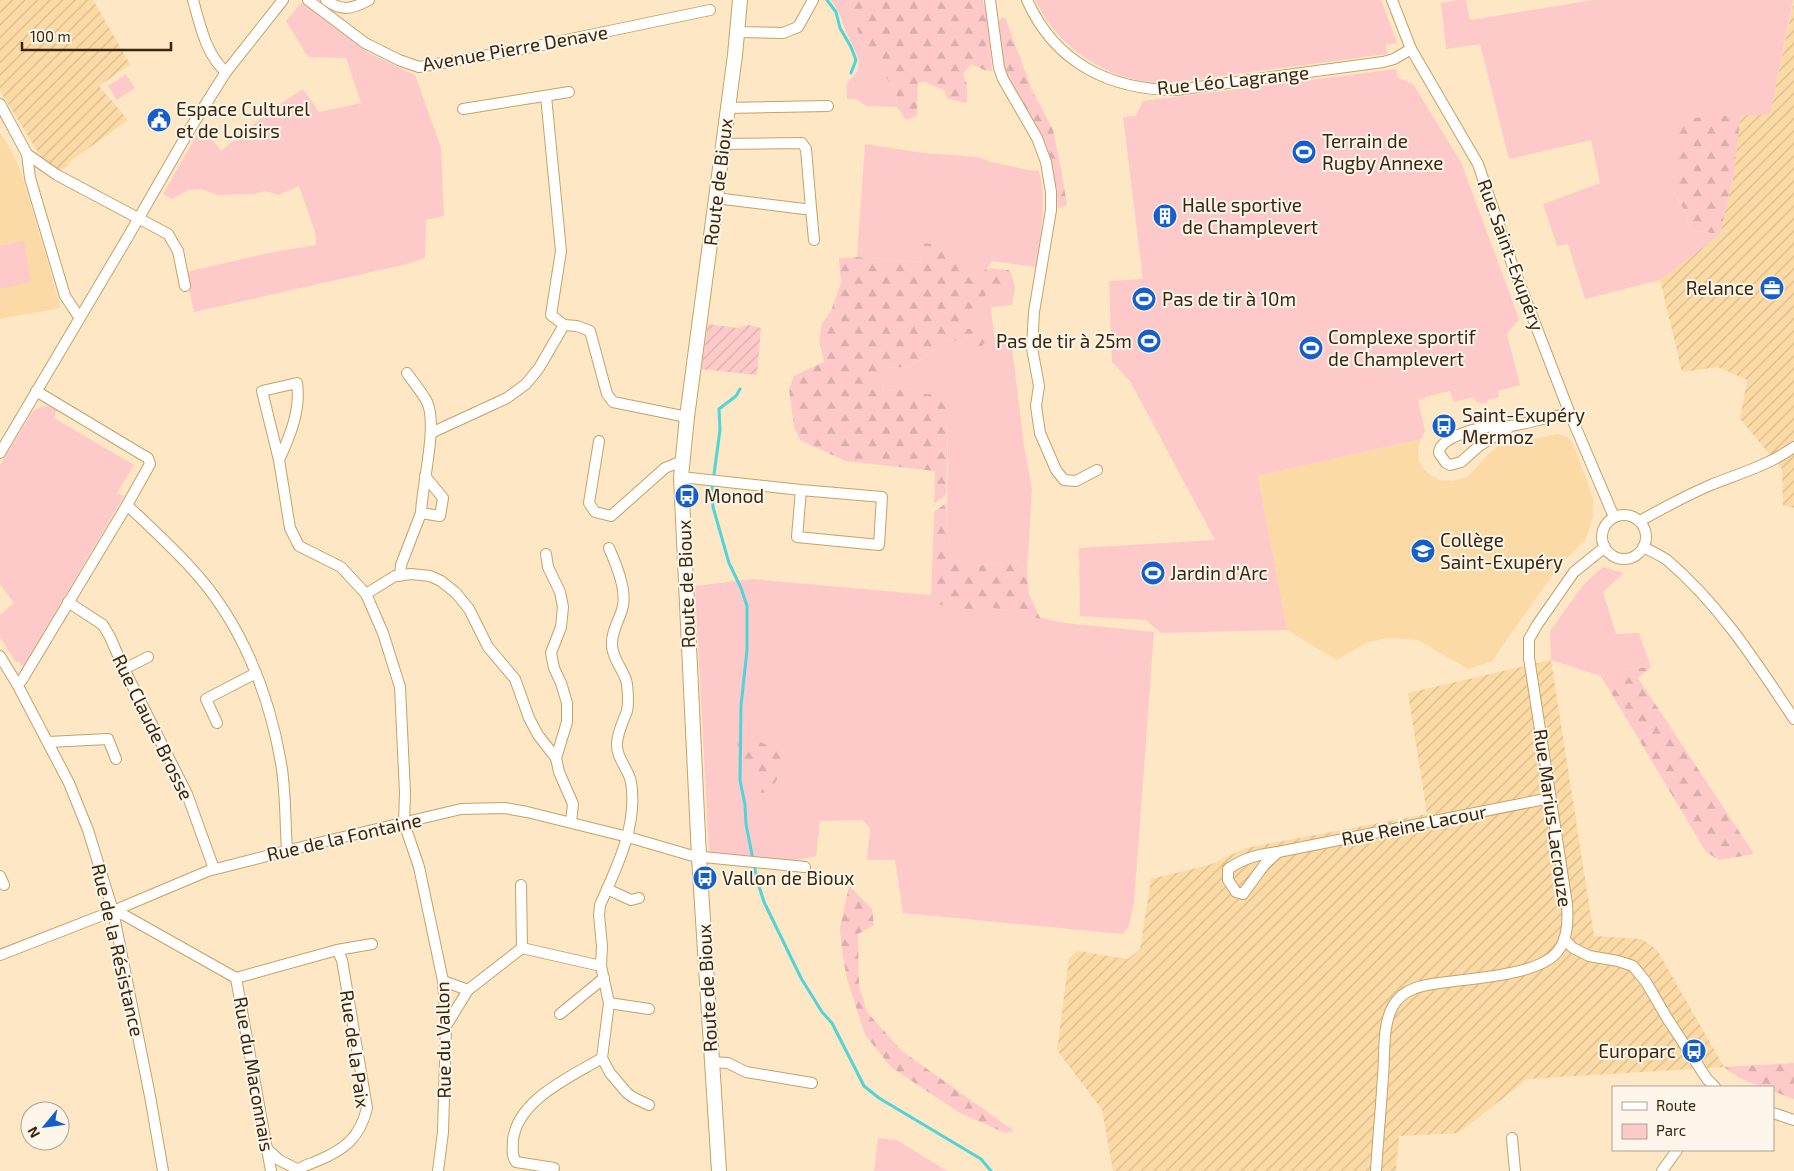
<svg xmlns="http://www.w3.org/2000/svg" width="1794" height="1171" viewBox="0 0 1794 1171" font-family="'Exo 2',sans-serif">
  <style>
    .built { fill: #fbdaa5 }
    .industrial { fill: url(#industrial-furrows) }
    .green { fill: #fecac9 }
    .forest { fill: url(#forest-firs) }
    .garden { fill: url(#garden-furrows) }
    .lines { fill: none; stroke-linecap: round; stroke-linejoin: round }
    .stream { stroke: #51d4d9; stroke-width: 3 }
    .minor-casing { stroke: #c5a268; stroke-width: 12 }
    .secondary-casing { stroke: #c5a268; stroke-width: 16 }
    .minor { stroke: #fff; stroke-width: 10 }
    .secondary { stroke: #fff; stroke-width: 14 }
    .labels { text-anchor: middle; stroke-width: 4; stroke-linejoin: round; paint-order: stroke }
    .street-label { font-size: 19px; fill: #362810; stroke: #fef6eb }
    .poi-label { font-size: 19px; fill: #362810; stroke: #fef6eb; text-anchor: start }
  </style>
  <defs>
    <pattern id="industrial-furrows" width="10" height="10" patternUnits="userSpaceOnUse" patternTransform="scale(1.25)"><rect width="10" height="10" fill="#fbdaa5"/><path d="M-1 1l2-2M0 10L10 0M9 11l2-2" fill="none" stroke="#d8bb8d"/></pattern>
    <pattern id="forest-firs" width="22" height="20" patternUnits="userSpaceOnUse" patternTransform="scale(1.25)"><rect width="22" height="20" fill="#fecac9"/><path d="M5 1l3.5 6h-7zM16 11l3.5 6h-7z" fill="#daaeac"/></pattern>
    <pattern id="garden-furrows" width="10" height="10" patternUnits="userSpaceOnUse" patternTransform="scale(1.25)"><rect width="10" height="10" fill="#fecac9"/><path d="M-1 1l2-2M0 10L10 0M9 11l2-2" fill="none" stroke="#daaeac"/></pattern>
  </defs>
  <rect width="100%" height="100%" fill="#fde7c4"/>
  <g class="built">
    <polygon points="0,133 12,152 22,175 59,301 60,308 0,319"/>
    <polygon points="1557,434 1566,436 1573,444 1593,498 1593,516 1586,539 1562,563 1544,587 1492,661 1468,669 1418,640 1387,638 1366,643 1337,660 1287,630 1258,476 1421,439 1418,448 1418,458 1423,468 1429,474 1439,480 1453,481 1467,477 1489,454 1498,447"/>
  </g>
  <g class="industrial">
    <polygon points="0,0 93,0 130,64 99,86 128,120 68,163 69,165 59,172 43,160 0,91"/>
    <polygon points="1794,0 1794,508 1783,505 1782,469 1740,419 1747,380 1718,367 1682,372 1660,280 1720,234 1733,177 1741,115 1770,113"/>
    <polygon points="1551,660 1594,936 1642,939 1657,950 1724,1067 1527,1079 1459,1133 1399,1136 1396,1171 1113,1171 1102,1110 1057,1050 1069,958 1078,951 1128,959 1140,949 1151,879 1209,865 1246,848 1427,814 1408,693"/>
  </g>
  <g class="green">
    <polygon points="831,0 851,0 850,7 876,61 886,78 896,89 897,107 866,106 856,99 847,99 847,83 858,71 859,59 845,29 840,14"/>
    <path d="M1035 0H1381L1397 43 1386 45 1387 54C1342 60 1297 66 1252 72 1226 75 1198 80 1173 82 1116 87 1059 51 1035 0Z"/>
    <polygon points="1456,0 1466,0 1470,20 1593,0 1793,0 1770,114 1677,120 1677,199 1686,213 1689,230 1720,234 1660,280 1585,299 1568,244 1557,246 1543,204 1600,183 1591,140 1509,159 1480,44 1446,49 1441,3"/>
    <polygon points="302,2 369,53 415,75 441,147 444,216 426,220 425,258 403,265 194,312 186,272 269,253 316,245 315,232 299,186 278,195 265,191 255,194 218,195 201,189 188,190 172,199 163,194 202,126 221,151 271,110 303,89 319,112 361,103 346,58 308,57 286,21"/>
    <path d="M1396 69 1398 78 1413 84 1461 162 1519 319 1507 334 1520 385 1498 391 1499 397 1487 400V403C1480 404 1476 403 1473 397L1454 402 1450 391 1425 397V398L1418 400 1425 431 1421 439 1258 476 1287 630 1161 633 1146 620 1080 616 1079 548 1215 540 1130 381 1112 362 1109 281 1143 279 1123 117 1136 116 1143 101Z"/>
    <polygon points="126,74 135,88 117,100 108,86"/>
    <path d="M865 144 924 153 978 157 991 162 1028 170 1039 171C1047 203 1041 234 1036 267L992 261 981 278 978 280 950 264 924 244 920 262 857 257Z"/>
    <polygon points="24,241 31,282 0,289 0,246"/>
    <polygon points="1012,275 1015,288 1012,305 991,307 994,337 1011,339 1024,445 1032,489 1027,572 1018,560 974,566 957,556 950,547 947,527 948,423 939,394 925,394 903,388 883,392 882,380 887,368 910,367 934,350 947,338 966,345 961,330 962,320 990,291 1001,287"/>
    <polygon points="51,406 57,409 54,418 134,465 117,493 124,496 23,667 19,662 16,662 0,637 0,615 14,603 0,584 0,465 33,411 41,407"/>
    <polygon points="1603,567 1624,573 1603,592 1616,634 1639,633 1651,667 1630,669 1601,676 1551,660 1550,631 1584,584"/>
    <path d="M752 579 931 595 933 603 990 607 1065 623 1154 632 1134 903 1128 928 1122 934 903 913 895 860H867L870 828 862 820 820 821 816 856C780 865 745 859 709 852L695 586Z"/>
    <polygon points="878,1138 897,1140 947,1171 874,1171"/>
  </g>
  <g class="forest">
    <polygon points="851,0 983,0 989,29 992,71 984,70 971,64 963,74 967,84 967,103 948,99 944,90 925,82 918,83 917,116 906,120 897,107 896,89 886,78 859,34 850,7"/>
    <path d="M1005 17 1032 90 1053 130 1061 169 1067 205 1058 208C1056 178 1050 149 1035 123 1024 105 1009 87 1004 66 1000 51 1000 35 999 20Z"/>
    <polygon points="1741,115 1733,177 1720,234 1689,230 1686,213 1677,198 1677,119"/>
    <polygon points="924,243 950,247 950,264 966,265 978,280 981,278 986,268 1009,270 1012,275 1001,287 990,291 962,320 961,330 976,328 988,338 982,346 966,345 947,338 934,350 910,367 887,368 882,380 883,392 903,388 925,394 939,394 946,408 948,423 946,495 934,504 935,471 845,461 800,440 794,427 789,389 794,376 824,362 819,339 822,323 831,311 841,283 839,258 857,257 920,262"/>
    <polygon points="946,503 947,527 950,547 957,556 975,566 1018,560 1027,572 1029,595 1041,619 990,607 977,613 933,603 931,595 934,512"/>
    <polygon points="1651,667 1638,678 1754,854 1719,860 1706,852 1601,676 1630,669"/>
    <path d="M749 736 770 747 776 746C786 762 780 775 771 790L762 793 751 777 753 770C744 762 738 754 737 741Z"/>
    <polygon points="849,886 872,909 874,925 858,934 859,986 867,1012 902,1051 1014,1131 1005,1133 960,1113 892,1068 865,1035 847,979 842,952 840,928"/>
    <path d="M1794 1063V1099L1773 1091V1087C1754 1087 1738 1078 1724 1067Z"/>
  </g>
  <polygon class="garden" points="708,324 737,328 748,325 761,328 757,375 701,369"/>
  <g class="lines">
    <g class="stream">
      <polyline points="827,0 836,12 840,28 851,47 856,60 851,73"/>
      <polyline points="740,389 736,396 719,409 720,430 712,489 713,507 729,563 741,588 747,606 747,650 741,706 740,780 745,805 746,824 757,880 764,902 801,978 822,1012 832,1023 864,1086 879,1098 981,1159 991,1171"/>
    </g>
    <defs>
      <g id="minor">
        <path d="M193 0C200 25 206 55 226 72"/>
        <polyline points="308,0 365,43 399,60 419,67 518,50 710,10"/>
        <path d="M326 0C342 12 352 9 369 0"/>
        <polyline points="990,0 999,68 1003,79 1037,138 1046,162 1051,192 1051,210 1034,312 1032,348 1039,386 1036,406 1040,433 1056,470 1064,480 1076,481 1097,470"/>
        <path d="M1027 0C1055 63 1110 90 1176 90L1383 62 1394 59 1411 49"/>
        <polyline points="1392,0 1411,49 1478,164 1512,264 1570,414 1614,517"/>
        <polyline points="737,32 783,33 798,27 813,0"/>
        <polyline points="546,96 561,251 551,315 564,325"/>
        <polyline points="0,104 27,154 57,175 168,234 178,251 185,286"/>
        <polyline points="727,108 828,106"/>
        <polyline points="463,109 569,92"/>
        <polyline points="27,154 30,178 65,296 79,317"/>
        <polyline points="715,198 804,209 811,208 806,149 802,143 722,144"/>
        <polyline points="811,208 814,240"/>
        <path d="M407 373C413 382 422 392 427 402 438 425 422 485 421 513L440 516 443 498 425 476"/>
        <path d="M1511 426 1479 446 1461 462 1450 465 1446 463 1439 453C1439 438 1474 429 1487 427 1494 426 1502 427 1510 426 1530 423 1549 416 1570 414"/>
        <polyline points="431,433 507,398 526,384 539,368 564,325 577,326 590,331 607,394 613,402 687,417"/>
        <polyline points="599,441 589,503 595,512 611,516 665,468 682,461"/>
        <polyline points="0,453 129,235 190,129 226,72 283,0"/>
        <path d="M279 460C290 436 301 410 297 383L262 391 279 460 290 528 299 546 341 567 366 594"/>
        <polyline points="681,477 801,490 797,537 879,545 882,497 801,490"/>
        <path d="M127 505C149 526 172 547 192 569 241 622 269 693 281 763 286 792 285 822 287 850"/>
        <circle cx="1624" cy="537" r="22"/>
        <path d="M1640 521C1663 508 1687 495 1713 484 1741 473 1769 465 1794 447"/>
        <path d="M1643 547C1651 551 1660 555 1667 560 1720 605 1756 662 1794 719"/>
        <path d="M609 548C616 564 628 592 622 610 618 622 611 633 612 646 613 661 625 671 627 684 628 693 629 702 627 711 623 722 618 731 617 743 616 758 628 768 631 782 638 825 617 867 600 905L599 915 602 946 601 966 609 1003 602 1058 610 1073 627 1093 634 1098 649 1105"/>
        <polyline points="546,554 548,567 560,592 563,607 561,627 551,653 554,668 561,683 567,703 567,722 556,758 559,772 573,804 571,822"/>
        <polyline points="400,576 401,565 421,513"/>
        <polyline points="68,602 103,625 110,637 124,669 187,794 214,869"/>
        <polyline points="0,656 17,684 69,783 88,830 113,911 150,1096 163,1171"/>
        <polyline points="124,669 148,657"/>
        <polyline points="17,684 22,680 127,505 150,464 148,458 141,454 36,391"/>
        <polyline points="217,723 206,699 256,673"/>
        <polyline points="48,742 108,739 116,759"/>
        <path d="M1278 852 1265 864 1243 894 1236 892 1228 880V869C1244 858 1259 854 1278 852L1550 798"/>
        <polyline points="0,876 4,885"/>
        <polyline points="607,889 631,900 639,898"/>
        <polyline points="113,911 124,915 236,978 337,950 372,944"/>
        <polyline points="1564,939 1573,948 1589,956 1618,961 1633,966 1646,982 1667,1018 1707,1079 1715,1087"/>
        <polyline points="522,948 601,966"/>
        <polyline points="0,955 113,911 208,871 314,844 461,809 505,808 527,812 628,837 693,856 805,867"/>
        <polyline points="236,978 271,1171"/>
        <polyline points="443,981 468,990"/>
        <polyline points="609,1003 649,1009"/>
        <polyline points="560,1014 604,978"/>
        <polyline points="446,1026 468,990 522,948 521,885"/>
        <polyline points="711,1062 728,1063 746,1072 812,1083"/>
        <polyline points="1773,1113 1794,1120"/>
        <polyline points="1512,1138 1515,1171"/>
        <polyline points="267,1149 279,1160 297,1169"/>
        <path d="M554 1168 516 1162C511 1155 513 1148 513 1140 518 1099 571 1077 602 1058"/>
        <path d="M296 1171C302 1166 310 1164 317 1161 344 1150 360 1138 367 1108L342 960 337 950"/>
        <polyline points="438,1171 443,1132 446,1026 443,981 419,867 404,823 405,793 400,687 383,633 366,594 395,576 411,574 430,576 441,581 456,593 469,609 488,647 515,679 529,718 538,735 556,758"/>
        <path d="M1376 1171C1378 1139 1381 1108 1383 1076 1385 1055 1382 1025 1393 1006 1405 986 1426 985 1447 982 1475 978 1540 975 1558 951 1568 938 1568 920 1567 904L1529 658V639L1537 625 1574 572 1605 547"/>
        <polyline points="1662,1171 1677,1150"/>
      </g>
      <polyline id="secondary" points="719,1171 699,857 681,477 687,417 735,55 740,0"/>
    </defs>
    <use href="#minor" class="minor-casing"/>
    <use href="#secondary" class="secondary-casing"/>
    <use href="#minor" class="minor"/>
    <use href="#secondary" class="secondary"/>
  </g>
  <defs>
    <symbol id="civic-disc" viewBox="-11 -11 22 22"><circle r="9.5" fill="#155fca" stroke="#fef6eb"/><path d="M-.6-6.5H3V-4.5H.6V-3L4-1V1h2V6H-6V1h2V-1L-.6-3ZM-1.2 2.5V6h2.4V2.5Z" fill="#fff"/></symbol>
    <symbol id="stadium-disc" viewBox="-11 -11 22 22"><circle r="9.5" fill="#155fca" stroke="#fef6eb"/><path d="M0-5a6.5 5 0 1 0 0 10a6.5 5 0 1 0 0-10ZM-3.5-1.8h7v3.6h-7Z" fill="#fff"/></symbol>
    <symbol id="building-disc" viewBox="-11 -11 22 22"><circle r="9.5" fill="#155fca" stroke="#fef6eb"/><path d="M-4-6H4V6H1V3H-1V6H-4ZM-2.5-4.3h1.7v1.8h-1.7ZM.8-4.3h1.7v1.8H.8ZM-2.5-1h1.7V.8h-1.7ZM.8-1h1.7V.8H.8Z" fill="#fff"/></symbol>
    <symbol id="office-disc" viewBox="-11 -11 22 22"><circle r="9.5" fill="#155fca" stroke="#fef6eb"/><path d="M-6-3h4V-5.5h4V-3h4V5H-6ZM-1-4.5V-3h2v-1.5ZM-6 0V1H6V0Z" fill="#fff"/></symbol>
    <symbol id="bus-disc" viewBox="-11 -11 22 22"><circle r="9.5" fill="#155fca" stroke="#fef6eb"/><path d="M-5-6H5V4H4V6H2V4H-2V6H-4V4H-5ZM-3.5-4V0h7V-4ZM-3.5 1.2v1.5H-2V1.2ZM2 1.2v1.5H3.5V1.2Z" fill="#fff"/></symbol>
    <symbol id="school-disc" viewBox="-11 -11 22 22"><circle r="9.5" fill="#155fca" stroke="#fef6eb"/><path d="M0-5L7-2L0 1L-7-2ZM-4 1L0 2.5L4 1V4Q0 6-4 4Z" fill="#fff"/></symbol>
  </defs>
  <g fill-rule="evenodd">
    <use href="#civic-disc" x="145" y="106" width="28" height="28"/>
    <use href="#stadium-disc" x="1290" y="138" width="28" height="28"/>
    <use href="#building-disc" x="1151" y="202" width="28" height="28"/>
    <use href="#office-disc" x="1758" y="274" width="28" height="28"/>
    <use href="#stadium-disc" x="1130" y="285" width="28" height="28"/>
    <use href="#stadium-disc" x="1135" y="327" width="28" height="28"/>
    <use href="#stadium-disc" x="1297" y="334" width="28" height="28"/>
    <use href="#bus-disc" x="1430" y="412" width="28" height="28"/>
    <use href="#bus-disc" x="673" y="482" width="28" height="28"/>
    <use href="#school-disc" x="1409" y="537" width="28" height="28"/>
    <use href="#stadium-disc" x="1139" y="559" width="28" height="28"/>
    <use href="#bus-disc" x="691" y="864" width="28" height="28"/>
    <use href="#bus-disc" x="1680" y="1037" width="28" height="28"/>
  </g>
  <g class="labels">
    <g class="street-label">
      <text transform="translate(515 48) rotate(-10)" y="7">Avenue Pierre Denave</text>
      <text transform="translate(1233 80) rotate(-6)" y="7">Rue Léo Lagrange</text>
      <text transform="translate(718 182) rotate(-83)" y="7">Route de Bioux</text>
      <text transform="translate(1511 255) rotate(70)" y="7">Rue Saint-Exupéry</text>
      <text transform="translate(686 584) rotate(-92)" y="7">Route de Bioux</text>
      <text transform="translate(153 727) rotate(64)" y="7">Rue Claude Brosse</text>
      <text transform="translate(1553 818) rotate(82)" y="7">Rue Marius Lacrouze</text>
      <text transform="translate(1414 825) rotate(-11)" y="7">Rue Reine Lacour</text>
      <text transform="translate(344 837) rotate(-13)" y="7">Rue de la Fontaine</text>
      <text transform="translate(118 950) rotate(77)" y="7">Rue de la Résistance</text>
      <text transform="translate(707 988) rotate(-93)" y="7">Route de Bioux</text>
      <text transform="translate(443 1040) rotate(-91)" y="7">Rue du Vallon</text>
      <text transform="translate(355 1049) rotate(82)" y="7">Rue de la Paix</text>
      <text transform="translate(254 1074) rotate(80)" y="7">Rue du Maconnais</text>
    </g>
    <g class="poi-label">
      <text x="176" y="116">Espace Culturel<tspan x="176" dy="22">et de Loisirs</tspan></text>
      <text x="1322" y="148">Terrain de<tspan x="1322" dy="22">Rugby Annexe</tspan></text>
      <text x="1182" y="212">Halle sportive<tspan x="1182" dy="22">de Champlevert</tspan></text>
      <text x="1754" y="295" text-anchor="end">Relance</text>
      <text x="1162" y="306">Pas de tir à 10m</text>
      <text x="1328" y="344">Complexe sportif<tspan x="1328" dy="22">de Champlevert</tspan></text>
      <text x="1132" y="348" text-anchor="end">Pas de tir à 25m</text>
      <text x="1462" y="422">Saint-Exupéry<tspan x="1462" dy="22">Mermoz</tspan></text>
      <text x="704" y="503">Monod</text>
      <text x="1440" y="547">Collège<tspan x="1440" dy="22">Saint-Exupéry</tspan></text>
      <text x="1170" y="580">Jardin d'Arc</text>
      <text x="722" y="885">Vallon de Bioux</text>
      <text x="1676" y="1058" text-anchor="end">Europarc</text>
    </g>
  </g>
  <rect x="1612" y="1086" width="162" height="65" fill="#fef6eb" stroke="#aea493"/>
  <rect x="1622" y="1102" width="25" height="8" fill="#ffffff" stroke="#aea493"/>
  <text x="1656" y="1111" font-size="15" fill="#362810">Route</text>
  <rect x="1622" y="1124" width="25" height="15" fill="#fecac9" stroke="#aea493"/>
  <text x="1656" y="1136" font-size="15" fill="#362810">Parc</text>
  <g transform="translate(45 1126) rotate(241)"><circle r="24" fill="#fef6eb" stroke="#aea493"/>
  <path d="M0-4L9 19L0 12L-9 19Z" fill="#155fca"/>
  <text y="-8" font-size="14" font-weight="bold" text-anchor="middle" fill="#362810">N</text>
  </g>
  <path d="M22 42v8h149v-8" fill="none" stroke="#362810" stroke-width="2.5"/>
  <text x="30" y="42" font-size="15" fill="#362810" stroke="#fef6eb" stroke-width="4" paint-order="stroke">100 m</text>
</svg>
